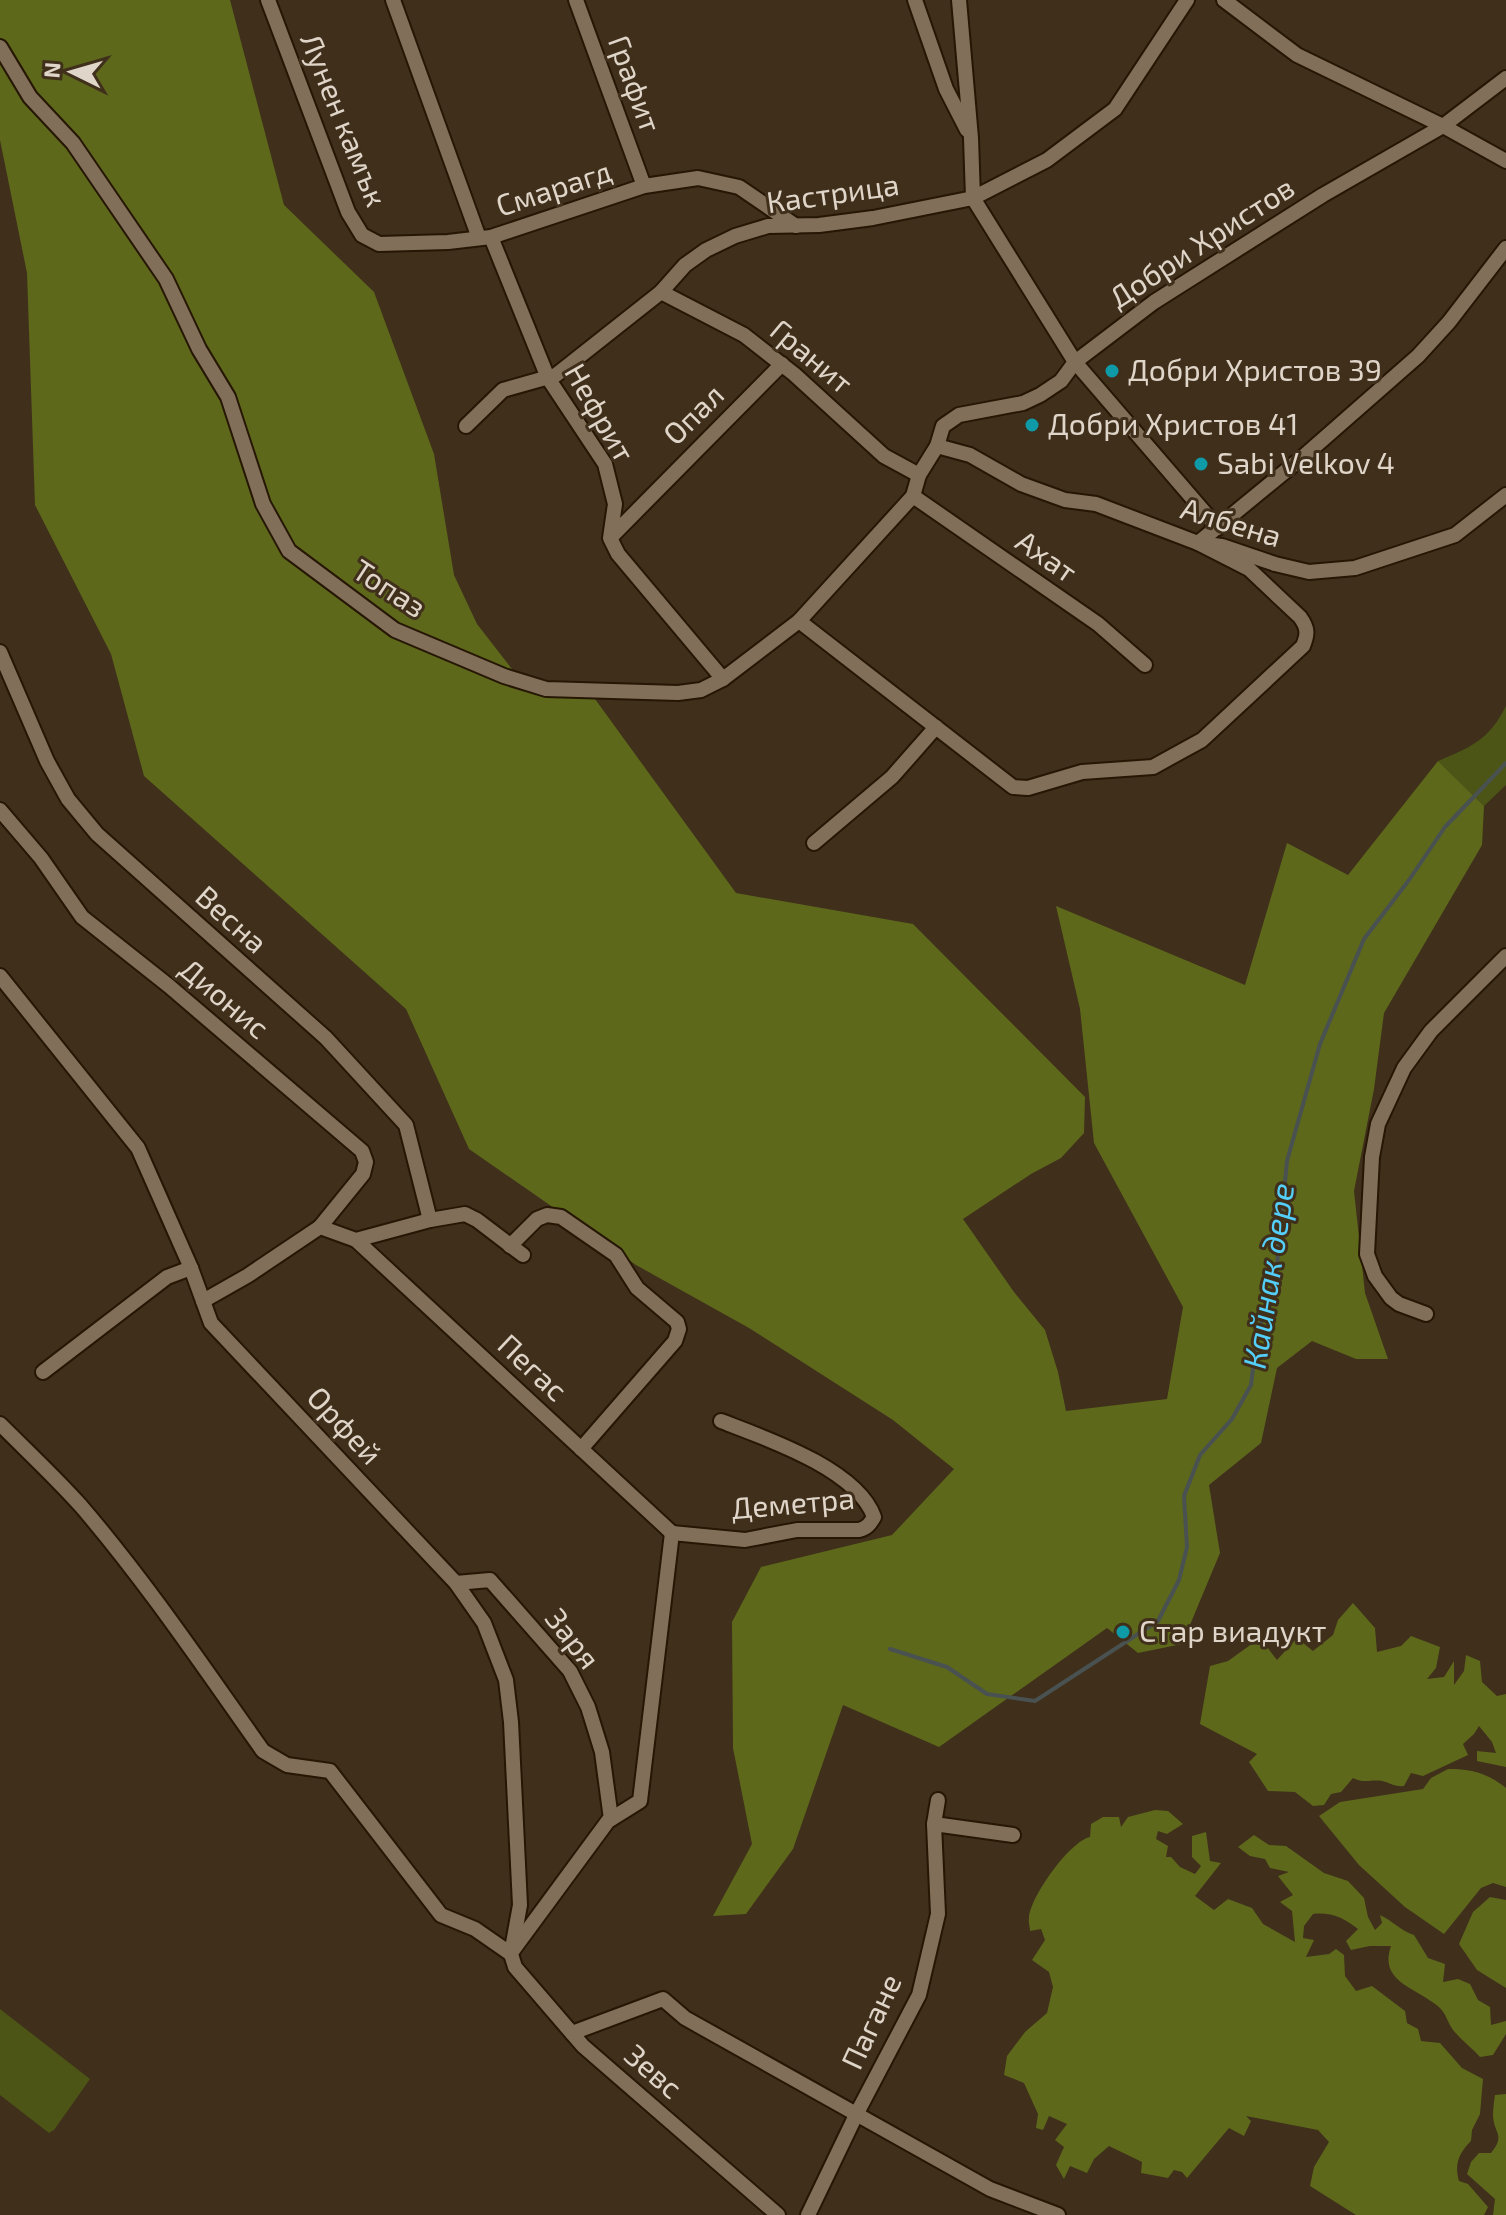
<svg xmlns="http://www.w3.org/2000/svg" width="1506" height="2215" viewBox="0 0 1506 2215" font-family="'Exo 2',sans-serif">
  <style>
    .green { fill: #4c5516 }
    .forest { fill: #5d681b }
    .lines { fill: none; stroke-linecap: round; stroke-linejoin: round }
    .stream { stroke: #495151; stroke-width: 4 }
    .minor-casing { stroke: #261604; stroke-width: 18 }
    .minor { stroke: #826f59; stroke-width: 14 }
    .culture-dot { fill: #0f9aa8; stroke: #3f2f1b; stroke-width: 3 }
    .labels { text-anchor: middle; stroke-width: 6; stroke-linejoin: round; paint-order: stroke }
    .street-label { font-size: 30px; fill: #e0d5c9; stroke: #3f2f1b }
    .poi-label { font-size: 30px; fill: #e0d5c9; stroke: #3f2f1b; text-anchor: start }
    .water-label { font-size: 32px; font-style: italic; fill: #54cffa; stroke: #3f2f1b }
  </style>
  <rect width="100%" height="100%" fill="#3f2f1b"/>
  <g class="green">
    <path d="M1506 706V785L1484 806 1438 761C1471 747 1489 740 1506 706Z"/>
    <polygon points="0,2009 90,2079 54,2130 49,2133 0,2095"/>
  </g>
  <g class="forest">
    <polygon points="0,0 230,0 284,205 374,292 434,454 454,575 477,624 522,682 569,689 595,699 736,893 913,924 1085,1097 1084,1133 1061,1158 1031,1174 963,1219 1014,1292 1045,1330 1058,1372 1066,1411 1167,1399 1183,1307 1094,1143 1080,1009 1056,906 1245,985 1287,843 1348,875 1438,761 1484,806 1482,845 1384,1013 1374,1089 1354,1191 1365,1293 1388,1359 1356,1359 1312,1341 1277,1368 1261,1443 1209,1485 1220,1553 1182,1644 1138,1653 1107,1628 939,1747 843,1705 793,1849 746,1914 713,1916 752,1844 733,1748 732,1622 761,1567 892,1535 954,1469 893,1420 749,1328 636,1265 469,1149 406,1009 144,776 111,654 35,505 27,273 0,140"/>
    <path d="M1353 1603 1375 1628 1377 1652 1401 1646 1411 1636 1440 1647 1436 1668 1427 1679 1444 1677 1454 1661V1685L1464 1671 1466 1655 1480 1661 1482 1682 1497 1696 1506 1694V1767L1477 1761V1751L1496 1753 1492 1742 1479 1726 1474 1734 1463 1744 1468 1755 1423 1776 1411 1773 1404 1786C1394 1787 1391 1783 1382 1781 1371 1779 1365 1784 1353 1778L1341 1792 1331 1794 1324 1805 1313 1806 1295 1792 1268 1791 1249 1762 1257 1754 1200 1724 1210 1666 1228 1661 1260 1638 1277 1660 1297 1638 1313 1651 1333 1635 1338 1620Z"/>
    <path d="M1448 1769C1472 1769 1487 1773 1506 1788V1887L1493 1883 1481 1888 1444 1934 1405 1907 1359 1865 1319 1816 1340 1802 1423 1789 1431 1778Z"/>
    <path d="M1155 1810 1168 1811 1183 1824 1167 1834 1158 1831 1156 1839 1168 1846 1166 1857H1171L1180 1867 1195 1874 1201 1866 1192 1857V1836L1206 1832 1210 1861 1221 1863 1195 1896 1214 1910 1228 1899 1252 1908 1263 1924 1295 1942 1292 1911 1280 1902 1293 1895 1278 1876 1289 1872 1270 1868 1265 1859 1250 1856 1238 1847 1254 1835 1269 1845 1286 1846 1324 1873 1348 1881 1364 1898 1368 1917 1375 1930 1382 1923 1380 1915C1393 1921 1401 1931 1414 1935L1428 1958 1445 1964 1443 1982 1458 1979 1470 1984 1478 2000 1490 2007 1491 2025 1506 2021V2034L1493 2055 1480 2057C1472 2048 1461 2040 1453 2030 1448 2023 1446 2014 1440 2008 1418 1988 1378 1983 1391 1946H1370L1351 1950 1346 1941 1358 1929C1344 1918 1331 1912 1313 1914L1304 1926 1303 1938 1314 1940 1306 1957 1329 1954 1336 1949 1344 1955 1345 1976 1356 1991 1372 1986 1405 2011 1407 2023 1418 2029 1421 2041 1440 2043 1462 2068 1483 2079 1480 2114 1472 2130 1471 2141C1459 2153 1454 2164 1459 2181L1468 2184 1488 2207 1484 2215H1356L1310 2186 1314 2167 1329 2142 1318 2130 1246 2116 1251 2121 1244 2136 1229 2128 1187 2178 1182 2172 1174 2170 1168 2178 1141 2173 1142 2162 1109 2146 1094 2159 1087 2173 1070 2166 1064 2179 1056 2165 1064 2147 1055 2140 1067 2124 1049 2116 1043 2130 1036 2128 1038 2114 1024 2083 1004 2075 1007 2056 1025 2032 1047 2013 1053 1987 1049 1972 1032 1960 1045 1940 1041 1929 1030 1931C1030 1926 1028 1922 1029 1918 1030 1897 1070 1841 1090 1837L1091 1824 1103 1817H1119L1121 1827 1128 1817Z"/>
    <polygon points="1490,1897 1506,1900 1506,1988 1477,1970 1459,1944 1473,1912"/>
    <path d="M1506 2094V2215H1493L1495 2199 1467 2174 1471 2162 1479 2153H1491C1506 2135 1494 2134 1493 2116 1493 2109 1494 2101 1495 2095Z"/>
  </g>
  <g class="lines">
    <polyline class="stream" points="890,1649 947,1667 987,1694 1035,1701 1158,1621 1179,1580 1187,1547 1184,1496 1200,1455 1232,1419 1251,1385 1257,1336 1276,1275 1287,1161 1320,1044 1364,939 1409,880 1445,827 1506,763"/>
    <defs>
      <g id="minor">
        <polyline points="268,0 348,212 362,235 379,244 448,242 491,237 644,186 698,178 739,187 796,226"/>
        <polyline points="393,0 479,238"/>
        <polyline points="576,0 644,186"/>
        <polyline points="915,0 946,89 967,130"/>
        <polyline points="959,0 971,138 973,198 1075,362 1218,528"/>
        <polyline points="1224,0 1297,55 1443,126 1506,161"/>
        <polyline points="0,47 30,97 73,143 166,279 199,349 228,397 263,504 289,551 395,630 504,676 546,689 678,693 701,690 723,679 799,621 913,496 919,475 937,446 943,426 959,415 1023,403 1040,395 1061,381 1075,362 1154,302 1323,195 1443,126 1506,78"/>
        <polyline points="491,237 548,378 605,464 615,504 610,538 618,554 723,679"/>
        <polyline points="661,292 744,335 794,374 884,456 919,475"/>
        <polyline points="466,426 503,390 556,375 661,292 685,265 706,250 735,236 768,226 819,225 873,218 973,198 1047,160 1115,109 1187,0"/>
        <polyline points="937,446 970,455 1021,484 1065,500 1096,504 1198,543 1222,546 1275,564 1309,572 1355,568 1455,535 1506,495"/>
        <polyline points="913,496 1098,624 1145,665"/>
        <polyline points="611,537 782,364"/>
        <path d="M799 621 1013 787 1028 788 1082 772 1153 767 1202 740 1303 646C1308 634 1308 628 1300 617L1249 569 1198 543 1304 456 1418 356 1449 322 1506 248"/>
        <polyline points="0,652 47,761 68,799 97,834 326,1038 406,1125 430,1220"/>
        <polyline points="0,810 41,858 82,917 169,986 362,1151 366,1162 363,1174 320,1227"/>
        <polyline points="814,843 892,777 936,727"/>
        <polyline points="0,976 138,1148 191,1268 211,1323 456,1583 484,1623 506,1680 511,1722 520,1905 511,1954 515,1967 583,2046 778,2215"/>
        <polyline points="356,1240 672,1533"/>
        <polyline points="510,1246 537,1219 547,1215 561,1217 616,1255 637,1288 677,1322 679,1329 675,1341 581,1449"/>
        <polyline points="203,1301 247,1276 320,1227 356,1240 430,1220 465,1214 477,1220 523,1255"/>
        <polyline points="1426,1314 1399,1304 1391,1298 1375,1276 1367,1254 1372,1157 1378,1124 1404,1068 1431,1031 1506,956"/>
        <polyline points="43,1372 167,1277 191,1268"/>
        <path d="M0 1424C27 1451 55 1477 81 1506 147 1583 204 1668 263 1751L287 1765 330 1771 441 1915 475 1929 511 1954"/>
        <path d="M672 1533 745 1540 797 1530H859C867 1528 870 1524 874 1517 857 1469 765 1438 721 1421"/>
        <polyline points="456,1583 490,1580 570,1671 588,1707 602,1752 611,1819"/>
        <polyline points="934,1824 938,1800"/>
        <polyline points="513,1950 608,1821 640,1801 672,1533"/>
        <polyline points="572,2033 663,1999 685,2018 990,2189 1058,2215"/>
        <polyline points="808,2215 857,2113 919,1995 938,1914 934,1824 1013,1835"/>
      </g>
    </defs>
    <use href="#minor" class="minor-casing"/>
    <use href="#minor" class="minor"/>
  </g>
  <g class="culture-dot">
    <circle cx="1112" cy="371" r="8"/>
    <circle cx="1032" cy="425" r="8"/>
    <circle cx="1201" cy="464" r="8"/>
    <circle cx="1123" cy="1632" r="8"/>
  </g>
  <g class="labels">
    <g class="street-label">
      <text transform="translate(634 84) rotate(70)" y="10">Графит</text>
      <text transform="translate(343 120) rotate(68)" y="10">Лунен камък</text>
      <text transform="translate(554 189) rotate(-18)" y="10">Смарагд</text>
      <text transform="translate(833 194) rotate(-8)" y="10">Кастрица</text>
      <text transform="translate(1202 243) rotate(-33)" y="10">Добри Христов</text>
      <text transform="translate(811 357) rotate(40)" y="10">Гранит</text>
      <text transform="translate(599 413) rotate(60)" y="10">Нефрит</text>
      <text transform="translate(694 415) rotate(-45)" y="10">Опал</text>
      <text transform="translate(1231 523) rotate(17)" y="10">Албена</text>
      <text transform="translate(1046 557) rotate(35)" y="10">Ахат</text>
      <text transform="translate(389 589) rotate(33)" y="10">Топаз</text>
      <text transform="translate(231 920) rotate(42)" y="10">Весна</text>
      <text transform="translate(224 999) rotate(40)" y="10">Дионис</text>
      <text transform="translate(532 1368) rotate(43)" y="10">Пегас</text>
      <text transform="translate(344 1426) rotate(47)" y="10">Орфей</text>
      <text transform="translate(793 1504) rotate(-5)" y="10">Деметра</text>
      <text transform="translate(572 1639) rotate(52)" y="10">Заря</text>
      <text transform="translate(872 2022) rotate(-65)" y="10">Пагане</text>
      <text transform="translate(653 2072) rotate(41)" y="10">Зевс</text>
    </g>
    <g class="poi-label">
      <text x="1128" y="381">Добри Христов 39</text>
      <text x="1048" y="435">Добри Христов 41</text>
      <text x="1217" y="474">Sabi Velkov 4</text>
      <text x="1139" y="1642">Стар виадукт</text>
    </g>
    <g class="water-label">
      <text transform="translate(1269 1276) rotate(-81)" y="11">Кайнак дере</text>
    </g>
  </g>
  <g transform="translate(72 72) rotate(275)" stroke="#3f2f1b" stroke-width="6" paint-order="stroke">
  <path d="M0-6L14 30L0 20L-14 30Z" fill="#e0d5c9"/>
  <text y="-12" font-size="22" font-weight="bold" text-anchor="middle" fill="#e0d5c9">N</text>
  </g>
</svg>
